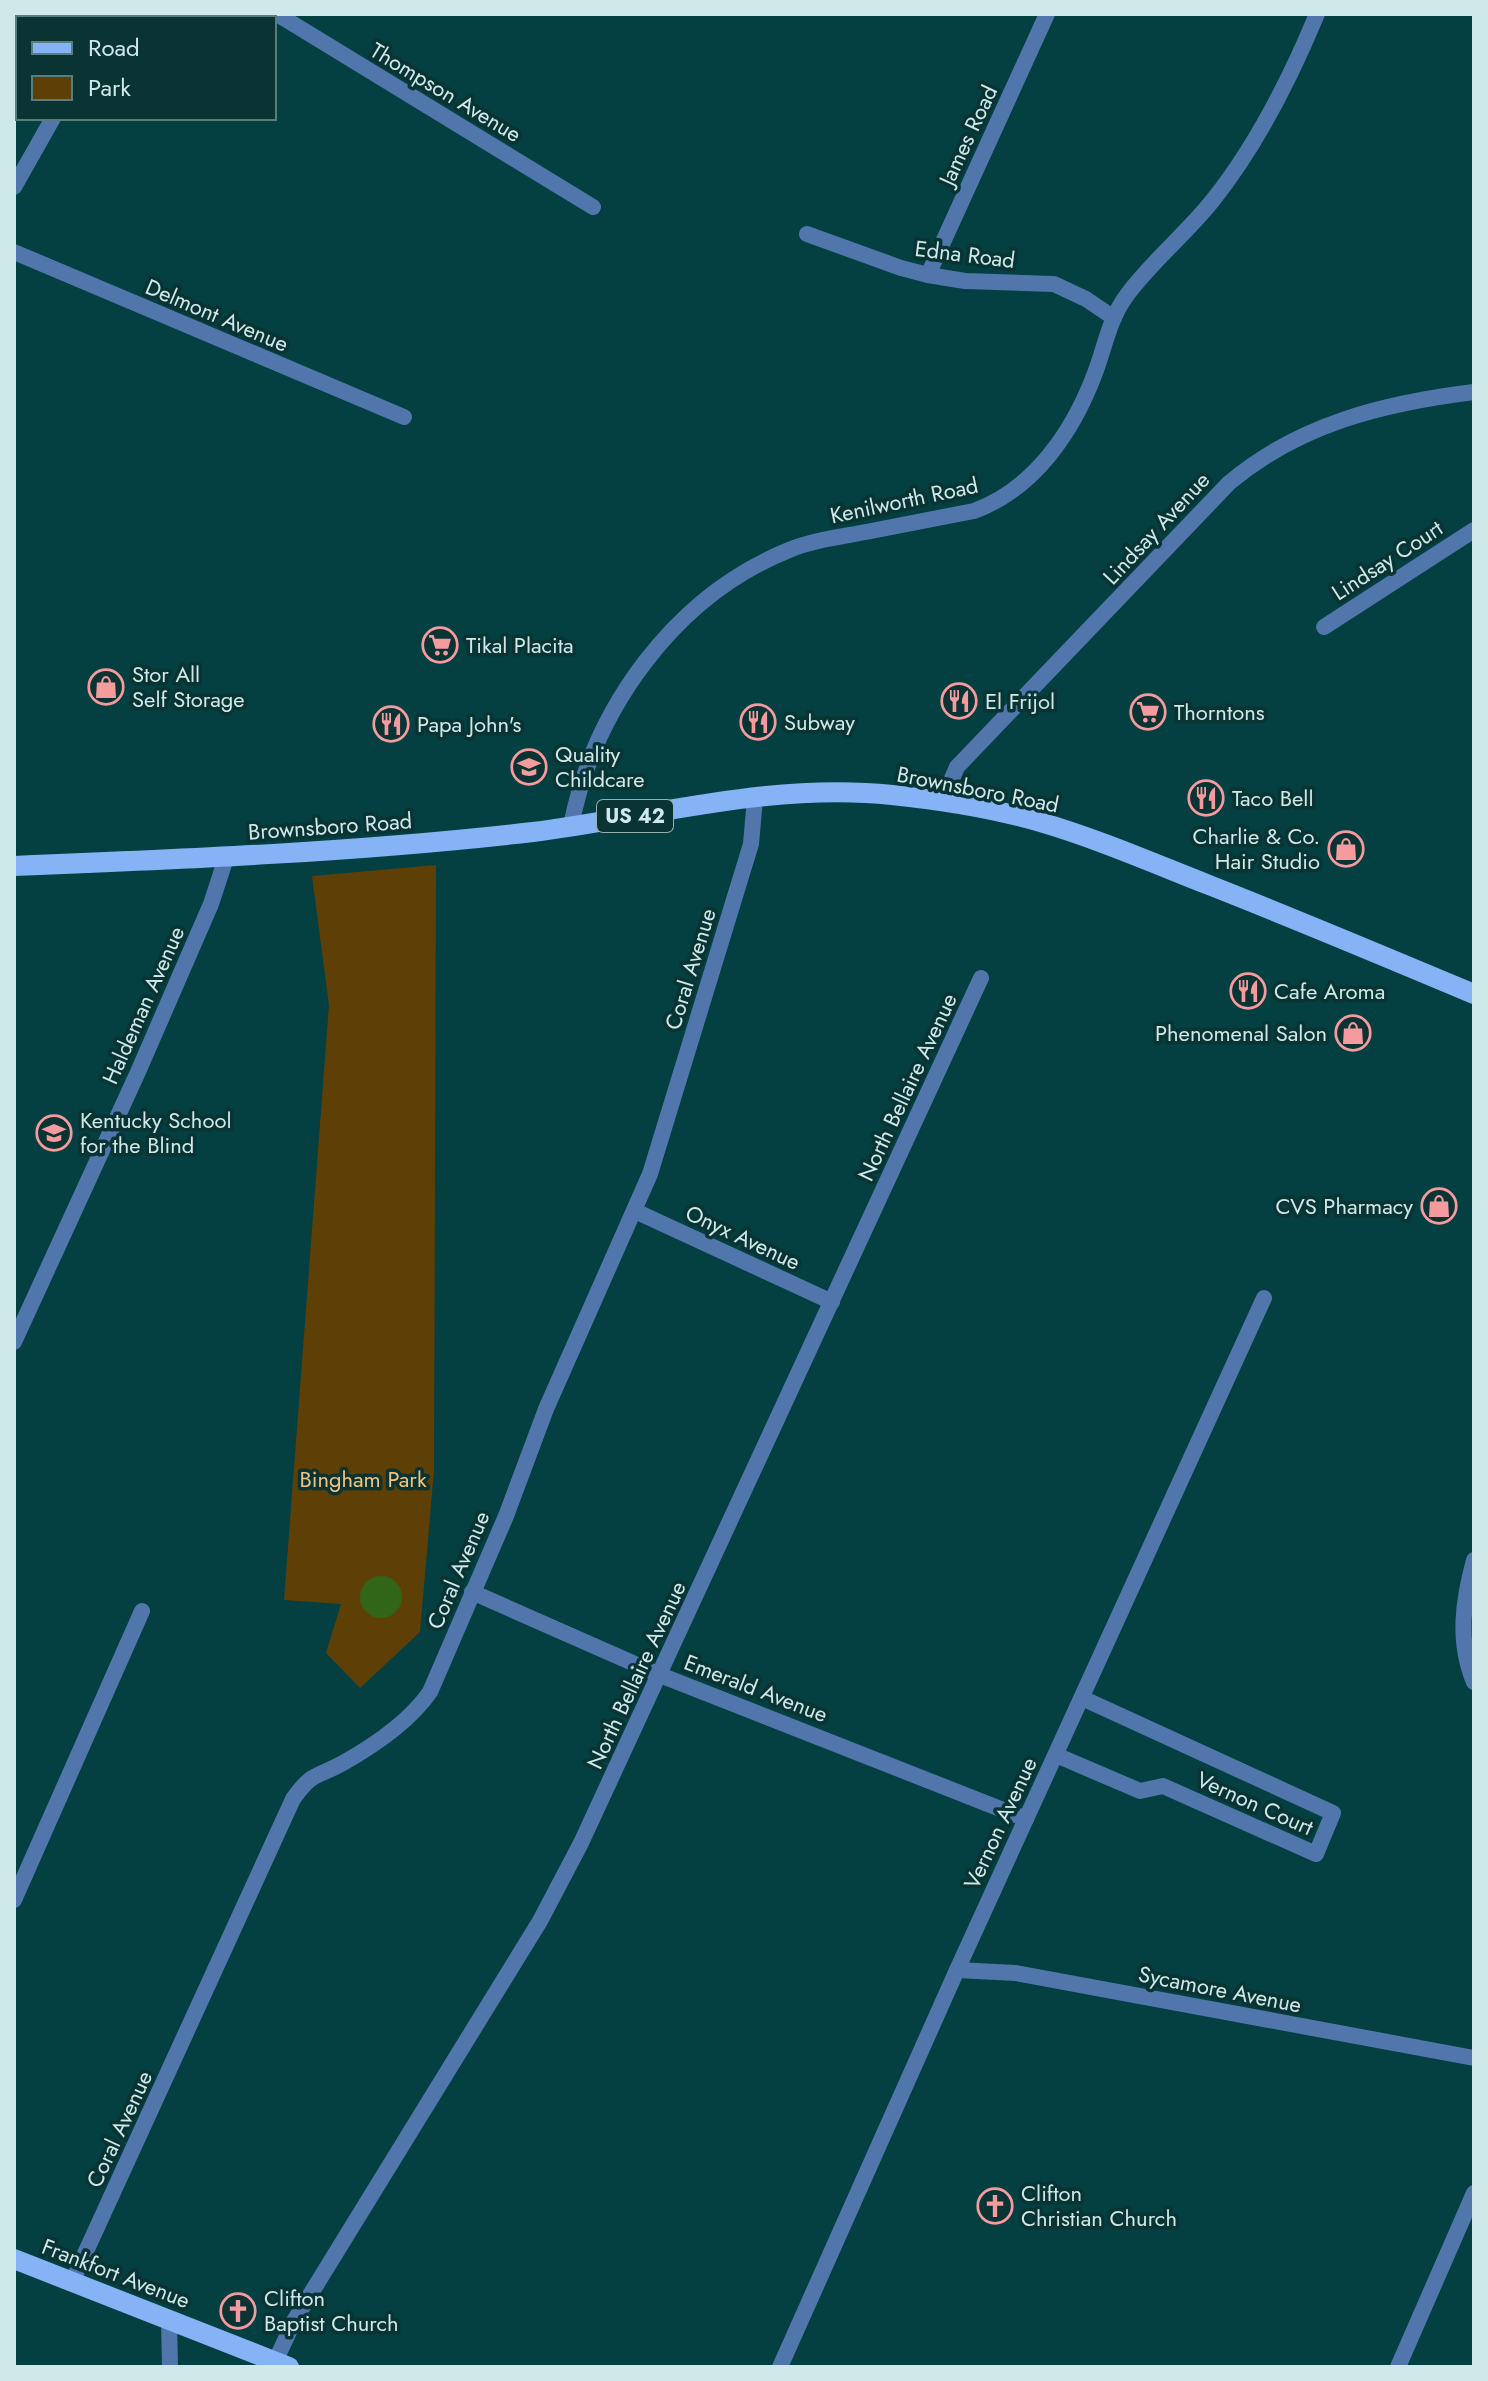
<svg xmlns="http://www.w3.org/2000/svg" width="1488" height="2381" viewBox="0 0 1488 2381" font-family="Jost,sans-serif">
  <style>
    .green { fill: #5e4007 }
    .water { fill: #316518 }
    .lines { fill: none; stroke-linecap: round; stroke-linejoin: round }
    .street { stroke: #5076ac; stroke-width: 16 }
    .primary { stroke: #85b3f6; stroke-width: 20 }
    .labels { text-anchor: middle; stroke-width: 7; stroke-linejoin: round; paint-order: stroke }
    .shield { fill: #0a3334; stroke: #94b2b3; stroke-width: 2 }
    .shield-label { font-size: 20px; font-weight: bold; fill: #cfe9ea }
    .street-label { font-size: 22px; fill: #cfe9ea; stroke: #0a3334 }
    .poi-label { font-size: 22px; fill: #cfe9ea; stroke: #0a3334; text-anchor: start }
    .park-label { font-size: 22px; fill: #f4c378; stroke: #0a3334 }
  </style>
  <rect width="100%" height="100%" fill="#043f41"/>
  <polygon class="green" points="436,865 434,1470 420,1632 360,1688 326,1653 341,1604 284,1600 329,1005 312,876"/>
  <circle class="water" cx="381" cy="1597" r="21"/>
  <g class="lines">
    <g class="street">
      <polyline points="277,14 593,207"/>
      <polyline points="165,18 169,14"/>
      <polyline points="14,56 18,61"/>
      <polyline points="14,187 53,118"/>
      <polyline points="807,234 901,268 928,275 965,281 1054,284 1086,299 1114,318"/>
      <polyline points="14,252 404,417"/>
      <polyline points="928,275 1047,14"/>
      <polyline points="1324,627 1474,530"/>
      <path d="M942 802 957 767 1229 483C1299 424 1384 403 1474 392"/>
      <path d="M571 826C594 708 675 596 789 550 813 540 840 537 866 532 902 525 938 518 974 511 1034 489 1073 432 1095 373 1105 347 1109 319 1127 295 1152 261 1187 233 1213 200 1257 145 1290 79 1317 14"/>
      <polyline points="635,1211 832,1302"/>
      <polyline points="14,1342 138,1072 211,904 226,858"/>
      <path d="M1474 1560C1463 1600 1457 1642 1474 1682"/>
      <polyline points="472,1592 660,1675 1026,1819"/>
      <polyline points="1056,1755 1140,1791 1163,1786 1316,1854 1333,1813 1082,1698"/>
      <polyline points="14,1900 142,1611"/>
      <polyline points="957,1970 1016,1973 1474,2058"/>
      <path d="M72 2282 293 1799C313 1771 316 1778 343 1763 375 1745 409 1722 430 1692L506 1516 546 1409 650 1174 751 844 755 798"/>
      <polyline points="169,2320 170,2367"/>
      <polyline points="275,2362 294,2321 540,1921 581,1843 981,978"/>
      <polyline points="780,2367 957,1970 1264,1298"/>
      <polyline points="1398,2367 1474,2193"/>
    </g>
    <g class="primary">
      <path d="M14 866C187 859 360 852 533 832 651 817 771 782 892 795 941 800 992 808 1040 822 1098 839 1153 863 1209 885 1298 920 1386 957 1474 994"/>
      <polyline points="14,2259 289,2367"/>
    </g>
  </g>
  <defs>
    <symbol id="supermarket-ring" viewBox="-11 -11 22 22"><circle r="9.5" fill="#0a3334" stroke="#f59b9e" stroke-width="1.5"/><path d="M-6-5.5h2.5l.6 2H6L4.5 2H-2.5L-4.4-4H-6ZM-1.5 3.2a1.3 1.3 0 1 0 .1 0ZM3 3.2a1.3 1.3 0 1 0 .1 0Z" fill="#f59b9e"/></symbol>
    <symbol id="shop-ring" viewBox="-11 -11 22 22"><circle r="9.5" fill="#0a3334" stroke="#f59b9e" stroke-width="1.5"/><path d="M-5-2.5h2.3a2.7 3.5 0 0 1 5.4 0H5L5.5 6h-11ZM-1.5-2.5h3a1.5 2.3 0 0 0-3 0Z" fill="#f59b9e"/></symbol>
    <symbol id="restaurant-ring" viewBox="-11 -11 22 22"><circle r="9.5" fill="#0a3334" stroke="#f59b9e" stroke-width="1.5"/><path d="M-5-6h1v4h1v-4h1v4h1v-4h1v5L-1.5 .5V6h-2V.5L-5-1ZM5-6V6H3V1.5H1.5Q1.5-4 5-6Z" fill="#f59b9e"/></symbol>
    <symbol id="school-ring" viewBox="-11 -11 22 22"><circle r="9.5" fill="#0a3334" stroke="#f59b9e" stroke-width="1.5"/><path d="M0-5L7-2L0 1L-7-2ZM-4 1L0 2.5L4 1V4Q0 6-4 4Z" fill="#f59b9e"/></symbol>
    <symbol id="church-ring" viewBox="-11 -11 22 22"><circle r="9.5" fill="#0a3334" stroke="#f59b9e" stroke-width="1.5"/><path d="M-1.2-6h2.4v3.5h3.3v2.4h-3.3V6h-2.4V-.1h-3.3v-2.4h3.3Z" fill="#f59b9e"/></symbol>
  </defs>
  <g fill-rule="evenodd">
    <use href="#supermarket-ring" x="420" y="625" width="40" height="40"/>
    <use href="#shop-ring" x="86" y="667" width="40" height="40"/>
    <use href="#restaurant-ring" x="939" y="681" width="40" height="40"/>
    <use href="#supermarket-ring" x="1128" y="692" width="40" height="40"/>
    <use href="#restaurant-ring" x="738" y="702" width="40" height="40"/>
    <use href="#restaurant-ring" x="371" y="704" width="40" height="40"/>
    <use href="#school-ring" x="509" y="747" width="40" height="40"/>
    <use href="#restaurant-ring" x="1186" y="778" width="40" height="40"/>
    <use href="#shop-ring" x="1326" y="829" width="40" height="40"/>
    <use href="#restaurant-ring" x="1228" y="971" width="40" height="40"/>
    <use href="#shop-ring" x="1333" y="1013" width="40" height="40"/>
    <use href="#school-ring" x="34" y="1113" width="40" height="40"/>
    <use href="#shop-ring" x="1419" y="1186" width="40" height="40"/>
    <use href="#church-ring" x="975" y="2186" width="40" height="40"/>
    <use href="#church-ring" x="218" y="2291" width="40" height="40"/>
  </g>
  <g class="labels">
    <rect class="shield" x="597" y="800" width="76" height="32" rx="6"/>
    <g class="shield-label">
      <text x="635" y="823">US 42</text>
    </g>
    <g class="street-label">
      <text transform="translate(446 92) rotate(31)" y="8">Thompson Avenue</text>
      <text transform="translate(968 135) rotate(-65)" y="8">James Road</text>
      <text transform="translate(965 254) rotate(7)" y="8">Edna Road</text>
      <text transform="translate(217 315) rotate(23)" y="8">Delmont Avenue</text>
      <text transform="translate(904 500) rotate(-12)" y="8">Kenilworth Road</text>
      <text transform="translate(1156 528) rotate(-47)" y="8">Lindsay Avenue</text>
      <text transform="translate(1387 560) rotate(-33)" y="8">Lindsay Court</text>
      <text transform="translate(978 789) rotate(11)" y="8">Brownsboro Road</text>
      <text transform="translate(330 826) rotate(-4)" y="8">Brownsboro Road</text>
      <text transform="translate(690 969) rotate(-73)" y="8">Coral Avenue</text>
      <text transform="translate(143 1005) rotate(-66)" y="8">Haldeman Avenue</text>
      <text transform="translate(907 1087) rotate(-65)" y="8">North Bellaire Avenue</text>
      <text transform="translate(743 1237) rotate(25)" y="8">Onyx Avenue</text>
      <text transform="translate(458 1570) rotate(-67)" y="8">Coral Avenue</text>
      <text transform="translate(636 1675) rotate(-65)" y="8">North Bellaire Avenue</text>
      <text transform="translate(756 1688) rotate(21)" y="8">Emerald Avenue</text>
      <text transform="translate(1255 1803) rotate(24)" y="8">Vernon Court</text>
      <text transform="translate(1000 1823) rotate(-65)" y="8">Vernon Avenue</text>
      <text transform="translate(1220 1989) rotate(11)" y="8">Sycamore Avenue</text>
      <text transform="translate(119 2129) rotate(-65)" y="8">Coral Avenue</text>
      <text transform="translate(116 2273) rotate(21)" y="8">Frankfort Avenue</text>
    </g>
    <g class="poi-label">
      <text x="466" y="653">Tikal Placita</text>
      <text x="132" y="682">Stor All<tspan x="132" dy="25">Self Storage</tspan></text>
      <text x="985" y="709">El Frijol</text>
      <text x="1174" y="720">Thorntons</text>
      <text x="784" y="730">Subway</text>
      <text x="417" y="732">Papa John's</text>
      <text x="555" y="762">Quality<tspan x="555" dy="25">Childcare</tspan></text>
      <text x="1232" y="806">Taco Bell</text>
      <text x="1320" y="844" text-anchor="end">Charlie &amp; Co.<tspan x="1320" dy="25">Hair Studio</tspan></text>
      <text x="1274" y="999">Cafe Aroma</text>
      <text x="1327" y="1041" text-anchor="end">Phenomenal Salon</text>
      <text x="80" y="1128">Kentucky School<tspan x="80" dy="25">for the Blind</tspan></text>
      <text x="1413" y="1214" text-anchor="end">CVS Pharmacy</text>
      <text x="1021" y="2201">Clifton<tspan x="1021" dy="25">Christian Church</tspan></text>
      <text x="264" y="2306">Clifton<tspan x="264" dy="25">Baptist Church</tspan></text>
    </g>
    <g class="park-label">
      <text x="363" y="1487">Bingham Park</text>
    </g>
  </g>
  <rect width="1488" height="2381" fill="none" stroke="#cfe9ea" stroke-width="32"/>
  <rect x="16" y="16" width="260" height="104" fill="#0a3334" stroke="#597c7d" stroke-width="2"/>
  <rect x="32" y="42" width="40" height="12" fill="#85b3f6" stroke="#597c7d" stroke-width="2"/>
  <text x="88" y="56" font-size="24" fill="#cfe9ea">Road</text>
  <rect x="32" y="76" width="40" height="24" fill="#5e4007" stroke="#597c7d" stroke-width="2"/>
  <text x="88" y="96" font-size="24" fill="#cfe9ea">Park</text>
</svg>
